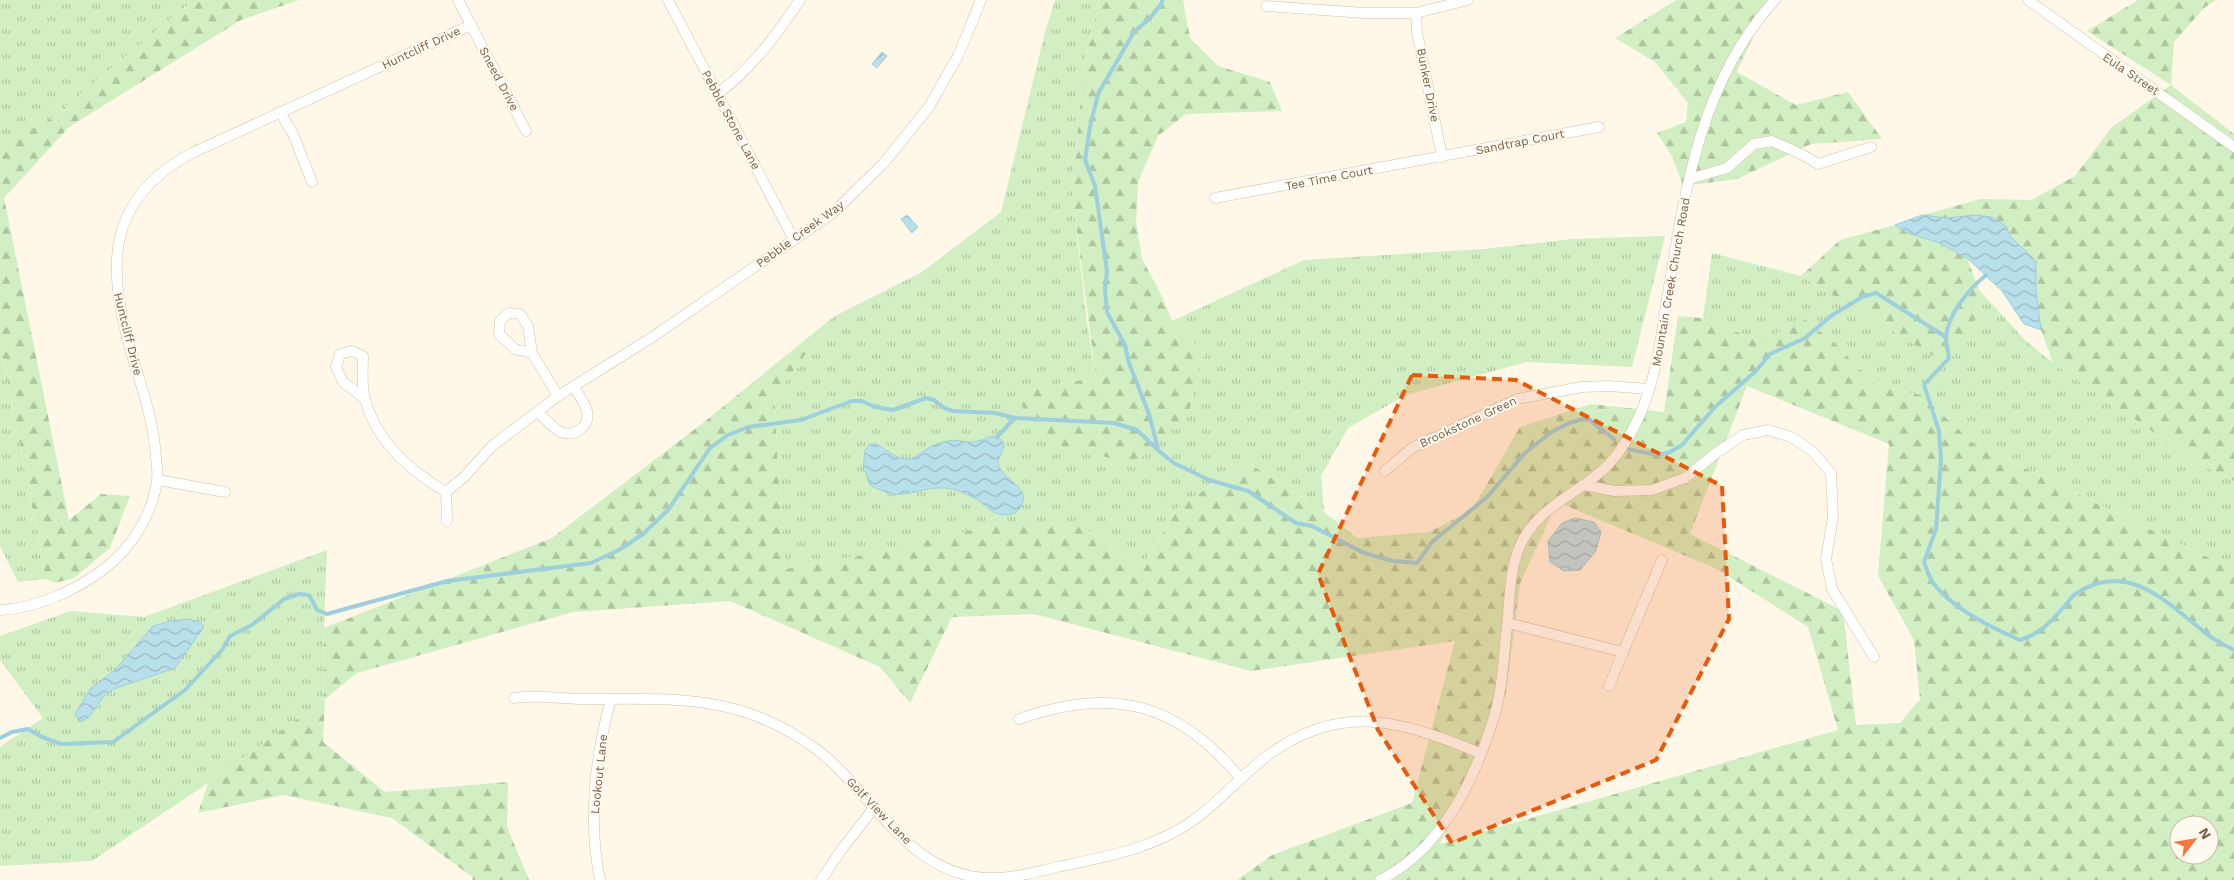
<svg xmlns="http://www.w3.org/2000/svg" width="2234" height="880" viewBox="0 0 2234 880" font-family="'Work Sans',sans-serif">
  <style>
    .grass { fill: url(#grass-tufts) }
    .forest { fill: url(#forest-firs); fill-rule: evenodd }
    .water { fill: url(#water-waves); stroke: #9dcfde }
    .lines { fill: none; stroke-linecap: round; stroke-linejoin: round }
    .stream { stroke: #9dcfde; stroke-width: 4 }
    .street-casing { stroke: #d3c0aa; stroke-width: 11 }
    .street { stroke: #fff; stroke-width: 10 }
    .marked { fill: #e8590c; fill-opacity: 0.2; stroke: #e8590c; stroke-width: 4; stroke-dasharray: 10 6; stroke-linejoin: round }
    .labels { text-anchor: middle; stroke-width: 4; stroke-linejoin: round; paint-order: stroke }
    .street-label { font-size: 12px; fill: #7c5e47; stroke: #fffaef }
  </style>
  <defs>
    <pattern id="grass-tufts" width="24" height="20" patternUnits="userSpaceOnUse" patternTransform="scale(1.25)"><rect width="24" height="20" fill="#d1efc2"/><path d="M3 7l-1-3M5 7V3M7 7l1-3M15 17l-1-3M17 17v-4M19 17l1-3" fill="none" stroke="#afc59f"/></pattern>
    <pattern id="forest-firs" width="22" height="20" patternUnits="userSpaceOnUse" patternTransform="scale(1.25)"><rect width="22" height="20" fill="#d1efc2"/><path d="M5 1l3.5 6h-7zM16 11l3.5 6h-7z" fill="#afc59f"/></pattern>
    <pattern id="water-waves" width="16" height="10" patternUnits="userSpaceOnUse" patternTransform="scale(1.25)"><rect width="16" height="10" fill="#b8e0eb"/><path d="M0 5q4-4 8 0t8 0" fill="none" stroke="#9bb9c0"/></pattern>
  </defs>
  <rect width="100%" height="100%" fill="#fff7e7"/>
  <g class="grass">
    <polygon points="0,0 205,0 185,7 50,119 0,146"/>
    <polygon points="1055,0 1100,0 1084,63 1072,194 1087,322 1096,377 1017,393 1189,412 1204,354 1172,321 1304,260 1483,249 1572,239 1665,236 1632,367 1527,362 1406,395 1348,428 1321,476 1324,512 1247,462 1180,506 1141,568 1081,526 989,526 863,555 786,569 779,484 774,397 833,317 922,272 1001,212 1045,32"/>
    <polygon points="1712,253 1801,276 1947,363 1972,329 1979,290 2025,340 2053,363 2198,463 2234,481 2234,570 1974,444 1921,396 1875,385 1836,344 1761,342 1703,318"/>
    <polygon points="0,342 46,579 18,582 0,546"/>
    <polygon points="327,550 324,628 325,699 208,783 92,861 0,866 0,747 43,718 0,660 0,636 71,611 144,617"/>
  </g>
  <g class="forest">
    <polygon points="205,0 299,0 241,20 69,127 4,198 69,520 101,494 130,496 110,548 74,578 55,583 46,579 0,342 0,146 50,119 185,7"/>
    <polygon points="1100,0 1183,0 1190,38 1218,66 1270,82 1282,111 1186,114 1158,136 1138,182 1136,222 1142,259 1161,294 1172,321 1204,354 1189,412 1135,464 1044,442 1016,393 1096,377 1072,194 1084,63"/>
    <polygon points="1676,0 1770,0 1737,72 1796,105 1848,92 1882,139 1811,144 1737,179 1683,186 1672,156 1657,133 1686,122 1688,103 1655,62 1615,38"/>
    <polygon points="2138,0 2216,0 2204,8 2174,42 2171,85 2234,134 2234,481 2198,463 2053,363 2041,330 2036,290 2036,261 2010,236 2006,226 1992,217 1977,215 1947,218 1922,215 1981,199 2031,200 2075,176 2111,128 2171,85 2087,31"/>
    <polygon points="1895,225 1907,233 1937,242 1967,258 1979,290 1972,329 1947,364 1801,276 1840,240"/>
    <path d="M1678 316 1703 318 1761 342 1803 318 1836 344 1875 385 1921 395 1974 444 2234 570V880H1237L1272 855 1412 803 1455 641 1251 671 1034 614 952 617 910 703 880 667 730 601 573 612 357 673 325 699 323 742 385 792 508 782 507 827 529 880H473L471 876 392 818 283 795 198 813 208 783 325 699 324 628 552 538 708 419 833 317 774 397 779 484 786 569 863 555 989 526H1081L1141 568 1180 506 1247 462 1324 512 1357 538 1429 532 1472 510 1520 427 1591 404 1664 412ZM1747 386 1889 444 1878 576 1914 640 1920 699 1900 723 1856 725 1843 611 1690 534ZM1557 502 1717 569 1808 627 1838 730 1440 844 1478 763 1506 693 1520 584ZM2179 825H2209V855H2179Z"/>
  </g>
  <g class="water">
    <polygon points="882,52 887,56 877,68 872,64"/>
    <polygon points="907,215 918,227 912,233 901,219"/>
    <polygon points="1922,215 1947,218 1976,215 1992,217 2006,226 2010,236 2036,261 2036,290 2041,330 2024,324 2002,291 1967,258 1937,242 1907,233 1895,225"/>
    <path d="M993 436 1001 440 1004 444C1004 452 996 458 999 466 1006 483 1033 488 1020 508 1018 512 1015 513 1011 514 993 518 987 505 974 498 969 495 962 492 956 490 929 482 909 499 889 493 884 491 871 488 869 483 866 477 869 474 863 470L865 450 870 444H877C920 476 910 448 948 441 956 439 963 442 971 442 978 442 986 438 993 436Z"/>
    <polygon points="1575,518 1594,522 1601,532 1596,551 1580,570 1564,571 1550,562 1548,541 1562,523"/>
    <polygon points="188,619 200,622 204,627 175,668 114,689 104,696 89,717 80,722 75,714 91,688 115,670 152,627 169,621"/>
  </g>
  <g class="lines">
    <g class="stream">
      <path d="M1986 275C1969 289 1947 315 1946 338 1946 344 1948 352 1949 358L1924 385 1939 431 1941 459 1936 529 1924 562C1927 569 1929 578 1934 584 1953 609 1992 628 2020 640 2038 635 2050 623 2062 609 2066 605 2070 599 2074 595 2129 556 2170 607 2211 637 2218 642 2226 646 2234 650"/>
      <polyline points="997,437 1015,418"/>
      <polyline points="1158,449 1149,414 1129,363 1125,345 1107,312 1105,289 1107,271 1095,186 1085,160 1090,127 1098,94 1134,32 1150,18 1162,3 1162,0"/>
      <polyline points="1627,449 1657,455 1670,452 1682,445 1715,407 1755,372 1770,354 1805,338 1831,316 1862,297 1876,293 1946,337"/>
      <polyline points="0,738 12,732 28,729 42,737 61,744 113,742 185,690 222,650 230,636 252,625 284,599 299,594 309,595 317,610 327,614 447,581 591,563 619,550 643,534 668,510 710,448 728,435 748,427 801,420 852,401 862,401 875,407 893,410 926,398 934,400 944,408 953,411 995,413 1015,418 1114,423 1137,430 1159,451 1174,463 1209,480 1248,491 1296,523 1312,526 1364,553 1393,561 1417,563 1432,542 1487,497 1525,453 1550,433 1569,423 1587,418 1614,439"/>
    </g>
    <defs>
      <g id="street">
        <polyline points="458,0 526,131"/>
        <polyline points="668,0 794,240"/>
        <polyline points="2028,0 2234,147"/>
        <polyline points="1266,6 1364,13 1416,13 1468,0"/>
        <polyline points="1416,13 1417,32 1442,157"/>
        <path d="M717 94C751 70 777 34 800 0"/>
        <polyline points="280,112 293,134 312,182"/>
        <polyline points="1689,179 1727,168 1754,144 1772,141 1803,155 1818,164 1871,147"/>
        <polyline points="1215,198 1599,127"/>
        <polyline points="532,353 515,349 499,334 500,321 509,313 520,314 528,326 532,353 558,396"/>
        <path d="M364 398 343 382 336 367 340 354 352 351 363 356C363 370 361 385 365 399 376 442 410 471 446 492"/>
        <path d="M538 413C545 418 551 426 559 431 572 439 591 427 587 411 585 403 578 394 574 387"/>
        <polyline points="1385,471 1412,448 1517,399 1582,387 1609,386 1649,389"/>
        <polyline points="158,480 225,492"/>
        <polyline points="1583,485 1615,491 1652,490 1685,478 1716,453 1743,435 1768,430 1791,437 1812,451 1831,473 1833,517 1826,559 1832,589 1874,657"/>
        <polyline points="447,521 446,492 464,477 492,446 558,396 651,338 833,213 883,164 929,107 959,54 981,0"/>
        <path d="M0 610C37 608 75 591 104 569 131 549 153 514 157 480 158 473 157 465 156 458 154 424 144 394 134 362 108 275 100 202 192 153L471 25"/>
        <polyline points="1508,623 1623,652 1662,560"/>
        <polyline points="1609,686 1623,652"/>
        <path d="M514 698C539 694 560 699 584 699 672 699 741 693 816 749 873 792 907 875 988 878 1012 879 1035 872 1057 867 1105 857 1153 849 1194 820 1220 801 1241 776 1267 756 1341 701 1402 721 1480 753"/>
        <path d="M1019 719C1112 686 1178 702 1241 779"/>
        <path d="M600 880C588 821 595 757 611 699"/>
        <polyline points="821,880 842,849 874,808"/>
        <path d="M1380 880C1441 850 1474 781 1493 720 1502 693 1503 663 1506 635 1510 607 1508 578 1518 551 1532 510 1574 496 1604 469 1620 454 1633 431 1642 410 1658 370 1661 335 1668 293 1685 188 1701 81 1775 0"/>
      </g>
    </defs>
    <use href="#street" class="street-casing"/>
    <use href="#street" class="street"/>
  </g>
  <path class="marked" d="M1412 375 1516 380 1722 486 1729 619 1656 760 1452 843 1378 730 1318 574Z"/>
  <g class="labels">
    <g class="street-label">
      <text transform="translate(421 48) rotate(-25)" y="4">Huntcliff Drive</text>
      <text transform="translate(2131 74) rotate(34)" y="4">Eula Street</text>
      <text transform="translate(499 79) rotate(62)" y="4">Sneed Drive</text>
      <text transform="translate(1428 85) rotate(79)" y="4">Bunker Drive</text>
      <text transform="translate(731 120) rotate(62)" y="4">Pebble Stone Lane</text>
      <text transform="translate(1520 142) rotate(-11)" y="4">Sandtrap Court</text>
      <text transform="translate(1329 178) rotate(-11)" y="4">Tee Time Court</text>
      <text transform="translate(800 234) rotate(-36)" y="4">Pebble Creek Way</text>
      <text transform="translate(1671 282) rotate(-80)" y="4">Mountain Creek Church Road</text>
      <text transform="translate(128 334) rotate(76)" y="4">Huntcliff Drive</text>
      <text transform="translate(1468 422) rotate(-25)" y="4">Brookstone Green</text>
      <text transform="translate(599 774) rotate(-84)" y="4">Lookout Lane</text>
      <text transform="translate(879 811) rotate(46)" y="4">Golf View Lane</text>
    </g>
  </g>
  <g transform="translate(2194 840) rotate(59)"><circle r="24" fill="#fffaef" stroke="#cbbcac"/>
  <path d="M0-4L9 19L0 12L-9 19Z" fill="#f6773e"/>
  <text y="-8" font-size="14" font-weight="bold" text-anchor="middle" fill="#7c5e47">N</text>
  </g>
</svg>
